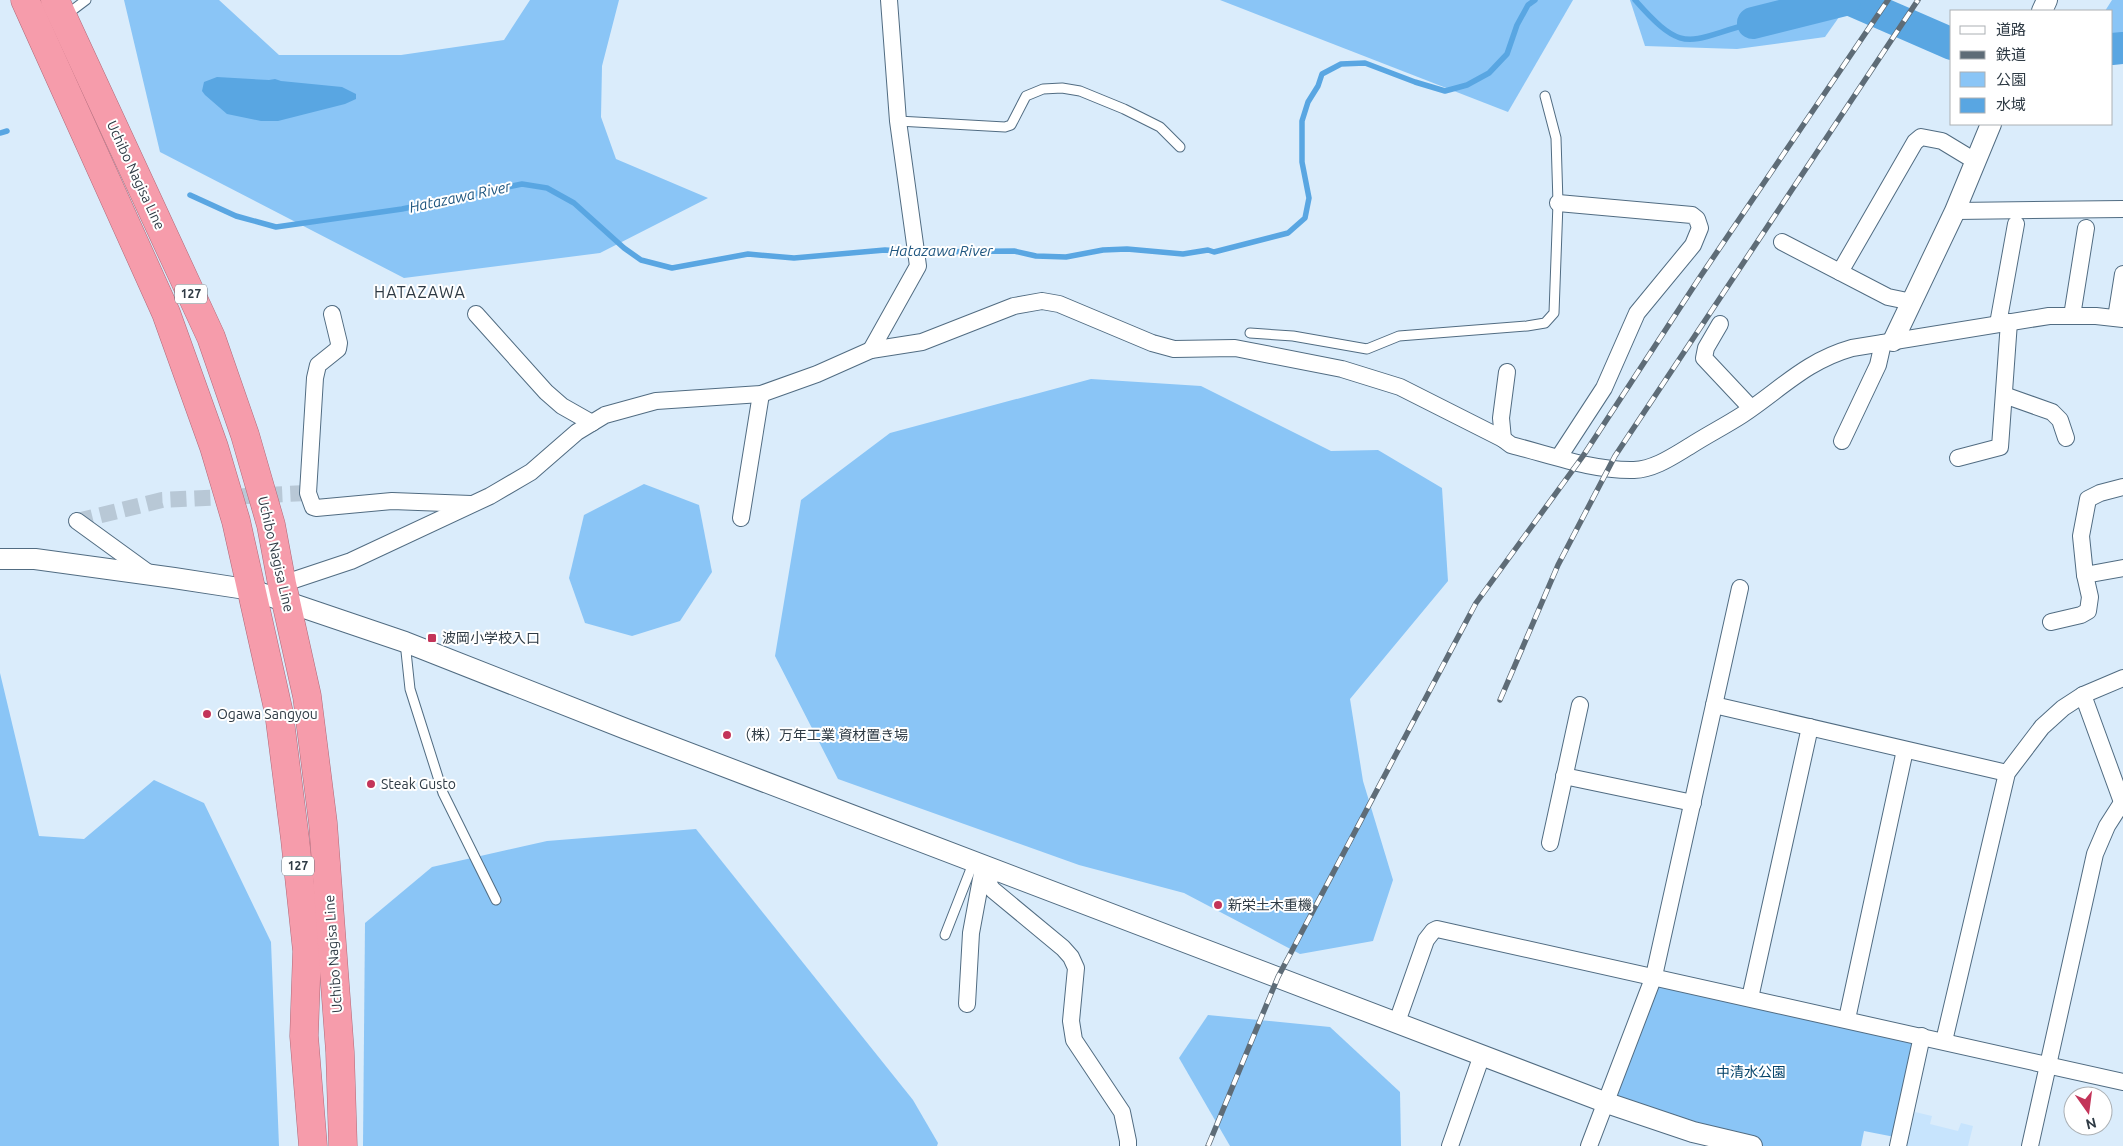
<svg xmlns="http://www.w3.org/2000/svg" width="2123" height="1146" viewBox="0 0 2123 1146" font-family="Ubuntu,'Noto Sans JP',sans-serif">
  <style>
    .built { fill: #c7e4fd }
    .green { fill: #8ac5f6 }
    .water { fill: #59a6e2 }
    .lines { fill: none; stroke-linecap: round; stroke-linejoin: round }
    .stream { stroke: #59a6e2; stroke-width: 5.5 }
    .river { stroke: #59a6e2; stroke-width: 32 }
    .minor-tunnel { stroke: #b8c8d6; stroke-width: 16; stroke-dasharray: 16 8; stroke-linecap: butt }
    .service-casing { stroke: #516c82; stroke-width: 11 }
    .minor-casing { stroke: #516c82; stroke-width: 18 }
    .tertiary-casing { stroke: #516c82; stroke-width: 22 }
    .trunk-casing { stroke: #af6979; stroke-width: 29 }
    .service { stroke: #fff; stroke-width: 9 }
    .minor { stroke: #fff; stroke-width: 16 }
    .tertiary { stroke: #fff; stroke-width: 20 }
    .trunk { stroke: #f69cab; stroke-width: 28 }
    .rail-casing { stroke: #5e6c77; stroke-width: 5.5 }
    .rail { stroke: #fff; stroke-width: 4; stroke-dasharray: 11; stroke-linecap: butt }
    .poi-dot { fill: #c33459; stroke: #fff; stroke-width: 2 }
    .labels { text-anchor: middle; stroke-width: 4; stroke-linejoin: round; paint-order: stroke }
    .shield { fill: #fff; stroke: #6d757c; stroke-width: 1 }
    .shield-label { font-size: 12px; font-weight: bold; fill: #2e3a44 }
    .street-label { font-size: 14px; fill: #2e3a44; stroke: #fff }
    .poi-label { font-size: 14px; fill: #2e3a44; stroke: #fff; text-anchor: start }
    .park-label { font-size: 14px; fill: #04436a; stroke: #fff }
    .water-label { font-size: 15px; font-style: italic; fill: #205780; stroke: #fff }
    .quarter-label { font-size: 16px; letter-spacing: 1px; fill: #2e3a44; stroke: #fff }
  </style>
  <rect width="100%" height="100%" fill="#daecfb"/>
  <polygon class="built" points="1915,1112 1932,1116 1930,1124 1958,1131 1961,1123 1973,1126 1968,1146 1905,1146"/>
  <g class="green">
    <polygon points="124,0 219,0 279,55 401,55 504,40 530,0 619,0 602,66 601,117 616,159 708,198 600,253 404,278 160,152"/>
    <polygon points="1220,0 1573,0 1508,112"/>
    <polygon points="1630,0 1851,0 1825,37 1737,49 1645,46"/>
    <polygon points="2112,0 2123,0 2123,40 2112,39 2112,11 2105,11"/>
    <polygon points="1091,379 1201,386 1331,451 1378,450 1442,488 1448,581 1350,699 1363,781 1393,880 1373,941 1300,954 1184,893 1079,865 838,779 775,656 801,500 890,433"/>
    <polygon points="644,484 699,505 712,572 680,621 632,636 585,623 569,578 584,515"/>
    <polygon points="0,673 39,836 84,839 154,780 204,803 271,942 279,1146 0,1146"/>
    <polygon points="696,829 913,1100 938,1143 937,1146 363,1146 365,923 432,867 547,841"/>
    <polygon points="1654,976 1922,1036 1900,1138 1864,1131 1861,1146 1752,1146 1607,1103"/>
    <polygon points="1208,1015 1330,1027 1400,1092 1401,1146 1230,1146 1179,1058"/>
  </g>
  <polygon class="water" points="217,77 269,80 275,79 281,81 342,87 356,94 356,99 345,104 278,121 261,121 227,114 205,95 202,91 204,82"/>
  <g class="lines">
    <g class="stream">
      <path d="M1635 0C1686 58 1688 39 1753 23"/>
      <polyline points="0,133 7,131"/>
      <polyline points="190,195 236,216 276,227 402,209 522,184 547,188 574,203 624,248 641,260 672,268 748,254 794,258 885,250 916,252 1014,251 1036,256 1066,257 1103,250 1127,249 1183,254 1208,250 1214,252 1288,233 1305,218 1309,198 1302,162 1302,121 1308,102 1318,86 1322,74 1341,64 1365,63 1415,82 1445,91 1467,85 1489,73 1507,54 1517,25 1528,5 1535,0"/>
    </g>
    <g class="river">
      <polyline points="1851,0 1952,44"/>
      <polyline points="1753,23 1845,0"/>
      <polyline points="2112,49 2123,48"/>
    </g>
    <polyline class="minor-tunnel" points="77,521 162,500 308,493"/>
    <defs>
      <g id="service">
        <polyline points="66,15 86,0"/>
        <polyline points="898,121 1005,127 1011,125 1026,96 1043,89 1062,88 1080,91 1124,109 1160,127 1180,147"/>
        <polyline points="1250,333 1293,336 1367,349 1399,336 1527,326 1545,323 1554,313 1558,203 1556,138 1545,96"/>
        <polyline points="405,642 410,689 443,793 496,900"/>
        <polyline points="945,935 974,861"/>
      </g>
      <g id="minor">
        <polyline points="1558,203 1692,215 1697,219 1700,228 1693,245 1637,313 1604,388 1559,457"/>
        <polyline points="1955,211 2123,209"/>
        <polyline points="1782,242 1888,297 1912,302"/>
        <polyline points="1840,272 1915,142 1921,137 1942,141 1975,161"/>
        <polyline points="332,314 339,343 338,349 318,365 315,378 308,493 313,507 316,508 392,501 471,504"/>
        <polyline points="476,314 546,392 562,406 592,423"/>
        <polyline points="2072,316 2086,228"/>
        <polyline points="2116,318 2123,274"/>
        <polyline points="1720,324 1706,348 1704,358 1751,408"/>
        <polyline points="1998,324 2016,224"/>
        <polyline points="871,350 918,266 898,121 889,0"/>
        <polyline points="2004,395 2052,412 2060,420 2066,438"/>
        <polyline points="1503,439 1501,418 1507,372"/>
        <polyline points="1842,441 1878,365 1883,343"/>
        <polyline points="1958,458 2000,447 2009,322"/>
        <polyline points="741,518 761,394"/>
        <polyline points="77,521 150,574"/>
        <polyline points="2085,575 2123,568"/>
        <path d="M282 584 351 561 490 496 531 472 577 432 605 415 656 401 761 394 817 374 871 350 922 342 1014 306 1042 301 1059 304 1152 343 1174 349 1235 348 1342 369 1400 387 1503 439 1511 445C1551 455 1593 471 1634 470 1655 469 1673 456 1690 446 1707 435 1725 426 1742 415 1781 389 1806 361 1852 348L2049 316H2096L2123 319"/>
        <polyline points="2051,622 2081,615 2088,611 2090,597 2085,575 2081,536 2088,499 2100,493 2123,487"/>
        <polyline points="2083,695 2122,802"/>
        <polyline points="1714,705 2007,773"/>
        <polyline points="1564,776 1693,803"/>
        <polyline points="1550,843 1580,705"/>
        <polyline points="991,868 989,885 993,890 1063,948 1071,957 1076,968 1071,1021 1074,1040 1122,1112 1128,1141 1128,1146"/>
        <polyline points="1750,998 1810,727"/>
        <polyline points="967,1004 971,933 983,868"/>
        <polyline points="1847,1019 1905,750"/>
        <polyline points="1397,1022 1426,940 1433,931 1437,929 2123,1082"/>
        <polyline points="1944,1041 2007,773 2042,727 2063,708 2083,695 2123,678"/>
        <polyline points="1450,1146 1482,1055"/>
        <polyline points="1589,1146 1654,976 1740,588"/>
        <polyline points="1898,1146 1922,1036"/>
        <polyline points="2030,1146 2095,854 2107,826 2123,801"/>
      </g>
      <g id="tertiary">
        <polyline points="2042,11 2047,0"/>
        <polyline points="1893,341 1955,211 1991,124"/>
        <polyline points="0,559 35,559 174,578 252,590 287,602 405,642 626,729 1607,1103 1693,1132 1752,1146"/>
      </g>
      <g id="trunk">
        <polyline points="25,0 166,313 214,447 236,521 279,713 295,839 307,951 304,1036 313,1146"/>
        <polyline points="55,0 211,337 245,435 271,525 282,584 307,696 323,823 340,1052 343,1146"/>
      </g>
    </defs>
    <use href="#service" class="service-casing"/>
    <use href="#minor" class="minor-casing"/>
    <use href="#tertiary" class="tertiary-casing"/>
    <use href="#trunk" class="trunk-casing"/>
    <use href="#service" class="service"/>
    <use href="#minor" class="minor"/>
    <use href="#tertiary" class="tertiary"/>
    <use href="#trunk" class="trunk"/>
    <defs>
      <g id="rail">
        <polyline points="1500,700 1558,565 1615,456 1918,0"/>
        <polyline points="1208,1146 1278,977 1476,603 1583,456 1700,277 1888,0"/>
      </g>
    </defs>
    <use href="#rail" class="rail-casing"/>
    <use href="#rail" class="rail"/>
  </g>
  <g class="poi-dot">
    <rect x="427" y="633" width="10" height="10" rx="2.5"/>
    <circle cx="207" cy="714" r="5"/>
    <circle cx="727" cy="735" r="5"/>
    <circle cx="371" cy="784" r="5"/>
    <circle cx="1218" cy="905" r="5"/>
  </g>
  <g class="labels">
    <g class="shield">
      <rect x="175" y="284.5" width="32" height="19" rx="4"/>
      <rect x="282" y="856.5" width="32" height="19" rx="4"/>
    </g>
    <g class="shield-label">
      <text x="191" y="298">127</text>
      <text x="298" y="870">127</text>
    </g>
    <g class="street-label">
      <text transform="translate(136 175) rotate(65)" y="5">Uchibo Nagisa Line</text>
      <text transform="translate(276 554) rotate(77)" y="5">Uchibo Nagisa Line</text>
      <text transform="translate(333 954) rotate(-94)" y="5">Uchibo Nagisa Line</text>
    </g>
    <g class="poi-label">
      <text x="442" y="643">波岡小学校入口</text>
      <text x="217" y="719">Ogawa Sangyou</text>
      <text x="737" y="740">（株）万年工業 資材置き場</text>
      <text x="381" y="789">Steak Gusto</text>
      <text x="1228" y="910">新栄土木重機</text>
    </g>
    <g class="park-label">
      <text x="1751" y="1077">中清水公園</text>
    </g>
    <g class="water-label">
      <text transform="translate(460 197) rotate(-12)" y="5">Hatazawa River</text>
      <text x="941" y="256">Hatazawa River</text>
    </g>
    <g class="quarter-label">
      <text x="420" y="298">HATAZAWA</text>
    </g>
  </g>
  <rect x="1950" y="10" width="162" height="115" fill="#ffffff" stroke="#abb0b4"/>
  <rect x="1960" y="26" width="25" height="8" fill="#ffffff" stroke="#abb0b4"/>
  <text x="1996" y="35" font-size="15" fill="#2e3a44">道路</text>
  <rect x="1960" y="51" width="25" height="8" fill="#5e6c77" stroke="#abb0b4"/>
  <text x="1996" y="60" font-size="15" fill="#2e3a44">鉄道</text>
  <rect x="1960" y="72" width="25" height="15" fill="#8ac5f6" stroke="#abb0b4"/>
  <text x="1996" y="85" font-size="15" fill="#2e3a44">公園</text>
  <rect x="1960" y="98" width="25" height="15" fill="#59a6e2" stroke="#abb0b4"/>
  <text x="1996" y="110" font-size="15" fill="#2e3a44">水域</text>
  <g transform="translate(2088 1111) rotate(166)"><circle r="24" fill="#ffffff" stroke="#abb0b4"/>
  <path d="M0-4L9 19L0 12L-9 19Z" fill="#c33459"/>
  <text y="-8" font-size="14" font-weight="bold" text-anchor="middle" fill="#2e3a44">N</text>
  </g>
</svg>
